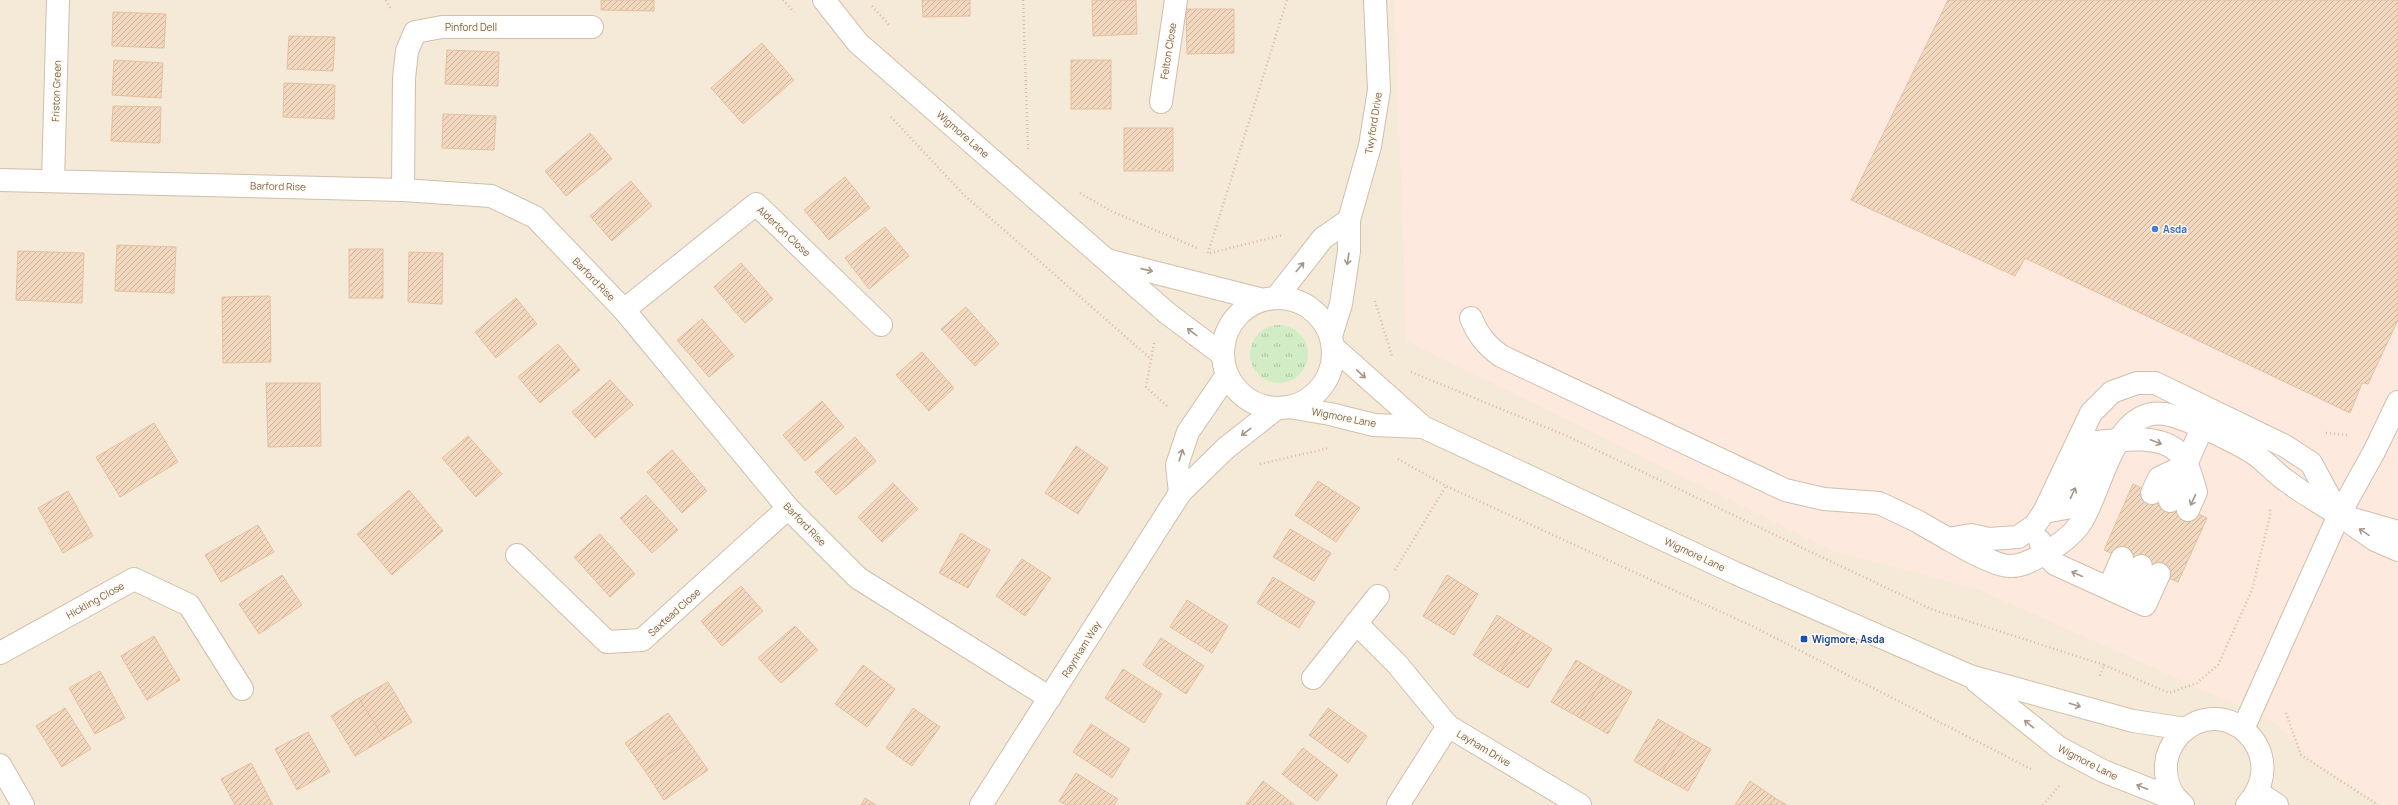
<svg xmlns="http://www.w3.org/2000/svg" width="2398" height="805" viewBox="0 0 2398 805" font-family="Manrope,sans-serif">
  <style>
    .residential { fill: #f5e9d7 }
    .commercial { fill: #fde9dd }
    .grass { fill: url(#grass-tufts) }
    .building { fill: url(#building-hatch); stroke: #e6c0a0 }
    .lines { fill: none; stroke-linecap: round; stroke-linejoin: round }
    .lane-casing { stroke: #cfbfad; stroke-width: 24 }
    .street-casing { stroke: #cfbfad; stroke-width: 24 }
    .secondary-casing { stroke: #d3c0ab; stroke-width: 24 }
    .path { stroke: #d9bba2; stroke-width: 2.5; stroke-dasharray: 1 3; stroke-linecap: butt }
    .lane { stroke: #fff; stroke-width: 22 }
    .street { stroke: #fff; stroke-width: 22 }
    .secondary { stroke: #fff; stroke-width: 22 }
    .oneway { stroke: #a7978a }
    .shop-dot { fill: #3f7fe0; stroke: #fffaf0; stroke-width: 1.5 }
    .transit-dot { fill: #1a4fb4; stroke: #fffaf0; stroke-width: 1.5 }
    .labels { text-anchor: middle; stroke-width: 3; stroke-linejoin: round; paint-order: stroke }
    .street-label { font-size: 10px; fill: #785f4b; stroke: #fffaf0 }
    .shop-label { font-size: 10px; font-weight: bold; fill: #366cbe; stroke: #fffaf0; text-anchor: start }
    .transit-label { font-size: 10px; font-weight: bold; fill: #164399; stroke: #fffaf0; text-anchor: start }
  </style>
  <defs>
    <pattern id="grass-tufts" width="24" height="20" patternUnits="userSpaceOnUse"><rect width="24" height="20" fill="#d2ecc6"/><path d="M3 7l-1-3M5 7V3M7 7l1-3M15 17l-1-3M17 17v-4M19 17l1-3" fill="none" stroke="#afc2a3"/></pattern>
    <pattern id="building-hatch" width="6" height="6" patternUnits="userSpaceOnUse"><rect width="6" height="6" fill="#f3d8c0"/><path d="M-1 1l2-2M0 6l6-6M5 7l2-2" fill="none" stroke="#cab29e"/></pattern>
  </defs>
  <rect width="100%" height="100%" fill="#fdf7e9"/>
  <rect class="residential" x="0" y="0" width="2398" height="805"/>
  <polygon class="commercial" points="1394,0 2398,0 2398,805 2382,805 2316,764 2272,721 1977,589 1833,551 1407,341"/>
  <circle class="grass" cx="1279" cy="354" r="29"/>
  <g class="building">
    <polygon points="601,0 654,0 654,11 601,10"/>
    <polygon points="922,0 970,0 970,16 923,17"/>
    <polygon points="1092,0 1136,0 1137,34 1093,36"/>
    <polygon points="1948,0 2398,0 2398,320 2368,384 2362,383 2350,413 2025,258 2015,276 1851,200"/>
    <polygon points="1186,9 1234,9 1234,53 1187,54"/>
    <polygon points="113,12 166,14 164,48 112,46"/>
    <polygon points="289,36 335,37 333,71 287,69"/>
    <polygon points="762,43 794,80 743,124 711,88"/>
    <polygon points="447,50 499,52 498,86 445,84"/>
    <polygon points="114,60 163,63 161,98 112,95"/>
    <rect x="1071" y="60" width="40" height="49"/>
    <polygon points="284,83 335,85 334,119 283,117"/>
    <polygon points="113,106 161,107 160,143 111,141"/>
    <polygon points="443,114 496,116 494,150 442,148"/>
    <rect x="1124" y="128" width="49" height="43"/>
    <polygon points="590,133 612,159 566,196 545,171"/>
    <polygon points="845,177 870,208 829,240 804,210"/>
    <polygon points="631,181 652,206 612,241 590,216"/>
    <polygon points="885,227 909,256 869,289 845,258"/>
    <polygon points="117,245 176,247 174,293 115,291"/>
    <rect x="349" y="249" width="34" height="49"/>
    <polygon points="18,251 84,253 82,303 16,300"/>
    <polygon points="409,252 443,253 442,304 408,302"/>
    <polygon points="741,263 773,299 745,323 714,287"/>
    <polygon points="270,296 271,362 223,363 222,297"/>
    <polygon points="516,298 537,324 496,358 475,332"/>
    <polygon points="966,307 999,344 975,366 941,329"/>
    <polygon points="702,319 734,356 709,377 677,340"/>
    <polygon points="558,344 580,370 540,403 518,377"/>
    <polygon points="922,352 954,388 929,411 896,375"/>
    <polygon points="610,380 633,405 595,438 572,412"/>
    <polygon points="266,383 320,383 321,446 268,447"/>
    <polygon points="822,401 844,427 805,461 783,435"/>
    <polygon points="154,423 178,462 120,497 96,457"/>
    <polygon points="468,436 502,474 476,497 442,458"/>
    <polygon points="855,437 876,461 836,495 815,472"/>
    <polygon points="1076,446 1108,468 1078,514 1045,493"/>
    <polygon points="672,450 707,491 682,513 647,472"/>
    <polygon points="1318,481 1360,508 1336,542 1295,515"/>
    <polygon points="893,483 918,509 882,542 858,517"/>
    <polygon points="2133,484 2207,518 2178,582 2104,550"/>
    <polygon points="409,490 443,531 392,575 357,534"/>
    <polygon points="68,491 93,536 63,553 38,508"/>
    <polygon points="646,495 678,530 652,553 620,518"/>
    <polygon points="258,525 274,552 221,582 205,555"/>
    <polygon points="1290,529 1331,553 1314,581 1273,557"/>
    <polygon points="961,533 990,550 968,588 939,573"/>
    <polygon points="600,534 635,574 610,597 574,557"/>
    <polygon points="1022,559 1051,578 1025,616 996,596"/>
    <polygon points="282,575 302,605 259,634 239,604"/>
    <polygon points="1447,575 1478,594 1454,635 1423,616"/>
    <polygon points="1273,577 1315,602 1299,628 1257,603"/>
    <polygon points="741,586 763,611 722,646 701,621"/>
    <polygon points="1187,600 1228,626 1212,653 1170,627"/>
    <polygon points="1497,615 1525,632 1500,672 1473,655"/>
    <polygon points="795,626 818,650 781,683 758,658"/>
    <polygon points="1525,632 1552,649 1528,688 1500,672"/>
    <polygon points="154,636 180,680 147,700 121,656"/>
    <polygon points="1161,638 1204,666 1186,694 1143,665"/>
    <polygon points="1576,660 1604,676 1580,718 1551,702"/>
    <polygon points="863,665 895,689 867,727 835,704"/>
    <polygon points="1123,669 1162,694 1144,723 1105,698"/>
    <polygon points="100,671 125,718 95,734 69,688"/>
    <polygon points="1604,676 1632,692 1608,734 1580,718"/>
    <polygon points="388,682 412,722 384,739 359,698"/>
    <polygon points="359,698 384,739 355,756 331,716"/>
    <polygon points="65,708 91,749 62,767 36,726"/>
    <polygon points="913,708 940,727 912,766 886,748"/>
    <polygon points="1328,708 1367,736 1348,763 1309,735"/>
    <polygon points="668,713 688,741 645,771 625,743"/>
    <polygon points="1658,719 1684,734 1660,776 1634,761"/>
    <polygon points="1091,724 1130,749 1112,778 1073,752"/>
    <polygon points="308,732 330,772 297,790 275,749"/>
    <polygon points="1684,734 1711,749 1688,791 1660,776"/>
    <polygon points="688,741 708,770 664,800 645,771"/>
    <polygon points="1303,748 1338,775 1317,801 1282,774"/>
    <polygon points="251,763 273,805 235,805 221,779"/>
    <polygon points="1076,773 1118,799 1114,805 1066,805 1059,801"/>
    <polygon points="1263,781 1295,805 1248,805 1246,804"/>
    <polygon points="1750,781 1775,798 1770,805 1735,805"/>
    <polygon points="865,798 876,805 861,805"/>
    <polygon points="1775,798 1787,805 1770,805"/>
  </g>
  <g class="lines">
    <defs>
      <g id="lane">
        <path d="M1471 318C1478 335 1486 345 1501 356L1785 490 1824 499 1879 503 1917 521 1948 539"/>
        <path d="M2137 383H2155L2285 446 2311 463 2339 515C2322 504 2304 494 2288 482 2274 473 2264 459 2250 451 2231 440 2192 421 2170 415 2113 401 2103 491 2080 524 2070 538 2055 548 2040 556 2031 561 2020 567 2009 566 1996 566 1960 546 1948 539L1971 535 1989 539 2018 537 2035 525 2044 512 2091 413 2112 392Z"/>
        <polyline points="2152,493 2159,478 2187,465"/>
        <polyline points="2170,501 2202,428"/>
        <path d="M2044 512 2066 508 2096 442C2120 440 2158 434 2177 451 2188 460 2192 479 2196 492L2188 510"/>
        <polyline points="2339,515 2375,450 2398,402"/>
        <polyline points="2398,532 2339,515 2375,540 2398,550"/>
        <polyline points="2040,541 2045,554 2055,564 2145,605 2159,574"/>
        <polyline points="2109,588 2122,558"/>
        <polyline points="2127,596 2141,566"/>
      </g>
      <g id="street">
        <polyline points="1161,102 1176,0"/>
        <polyline points="0,180 403,190 491,196 535,217 624,310 788,508 858,578 1050,698"/>
        <polyline points="53,181 58,0"/>
        <polyline points="403,190 404,78 407,51 415,32 442,27 592,27"/>
        <polyline points="1276,298 1323,238 1349,220"/>
        <polyline points="624,310 756,204 881,325"/>
        <polyline points="1331,336 1341,304 1349,251 1349,220 1370,146 1379,90 1375,0"/>
        <polyline points="1180,493 1177,465 1188,432 1227,375"/>
        <polyline points="517,555 607,642 642,640 788,508"/>
        <polyline points="1356,623 1397,664 1448,726"/>
        <polyline points="0,653 134,579 189,605 242,689"/>
        <polyline points="1313,678 1378,596"/>
        <polyline points="2243,729 2339,515"/>
        <polyline points="0,765 23,805"/>
        <polyline points="981,805 1180,493 1226,448 1277,408"/>
        <polyline points="1398,805 1448,726 1580,805"/>
      </g>
      <g id="secondary">
        <polyline points="824,0 858,43 1167,313 1223,355"/>
        <polyline points="1110,261 1263,300"/>
        <circle cx="1278" cy="353" r="55"/>
        <polyline points="1333,347 1423,427 1735,573 1970,676 2133,721 2186,729"/>
        <polyline points="1289,407 1330,414 1374,425 1423,427"/>
        <polyline points="1977,682 2058,747 2103,771 2179,801"/>
        <polyline points="2257,792 2277,805"/>
        <path d="M2183 805C2170 795 2165 779 2166 764 2167 752 2172 743 2180 734 2226 689 2293 755 2247 805"/>
      </g>
    </defs>
    <use href="#lane" class="lane-casing"/>
    <use href="#street" class="street-casing"/>
    <use href="#secondary" class="secondary-casing"/>
    <g class="path">
      <polyline points="386,0 391,10"/>
      <polyline points="783,0 794,12"/>
      <polyline points="1023,0 1028,149"/>
      <polyline points="872,6 890,26"/>
      <polyline points="891,117 964,195 1151,359"/>
      <polyline points="1080,193 1113,212 1197,248"/>
      <polyline points="1208,253 1287,0"/>
      <polyline points="1210,253 1283,235"/>
      <polyline points="1375,301 1392,356"/>
      <polyline points="1154,343 1146,387 1167,406"/>
      <polyline points="1411,372 1567,436 1931,609 2104,665 2099,678"/>
      <polyline points="2326,433 2347,435"/>
      <polyline points="1398,459 1446,486 1752,626 2031,769"/>
      <polyline points="1260,464 1329,448"/>
      <polyline points="1395,570 1446,486"/>
      <polyline points="2104,665 2169,693 2197,683 2218,665 2252,590 2270,516 2270,509"/>
      <polyline points="2286,713 2301,755 2378,805"/>
      <polyline points="2043,805 2061,784"/>
    </g>
    <use href="#lane" class="lane"/>
    <use href="#street" class="street"/>
    <use href="#secondary" class="secondary"/>
  </g>
  <defs><path id="oneway-shaft" d="M-6 0H5M1.5-3L5.5 0L1.5 3" fill="none" stroke-width="1.6" stroke-linecap="round" stroke-linejoin="round"/></defs>
  <g class="oneway">
    <use href="#oneway-shaft" transform="translate(1348 259) rotate(99)"/>
    <use href="#oneway-shaft" transform="translate(1300 267) rotate(-50)"/>
    <use href="#oneway-shaft" transform="translate(1147 270) rotate(13)"/>
    <use href="#oneway-shaft" transform="translate(1192 332) rotate(-143)"/>
    <use href="#oneway-shaft" transform="translate(1361 374) rotate(43)"/>
    <use href="#oneway-shaft" transform="translate(1246 432) rotate(143)"/>
    <use href="#oneway-shaft" transform="translate(2156 442) rotate(21)"/>
    <use href="#oneway-shaft" transform="translate(1181 455) rotate(-72)"/>
    <use href="#oneway-shaft" transform="translate(2073 493) rotate(-65)"/>
    <use href="#oneway-shaft" transform="translate(2193 500) rotate(115)"/>
    <use href="#oneway-shaft" transform="translate(2364 532) rotate(-146)"/>
    <use href="#oneway-shaft" transform="translate(2077 574) rotate(-156)"/>
    <use href="#oneway-shaft" transform="translate(2075 705) rotate(17)"/>
    <use href="#oneway-shaft" transform="translate(2029 724) rotate(-141)"/>
    <use href="#oneway-shaft" transform="translate(2142 787) rotate(-158)"/>
  </g>
  <circle class="shop-dot" cx="2155" cy="229" r="4"/>
  <rect class="transit-dot" x="1800" y="635" width="8" height="8" rx="2"/>
  <g class="labels">
    <g class="street-label">
      <text x="471" y="31">Pinford Dell</text>
      <text transform="translate(1168 51) rotate(-81)" y="4">Felton Close</text>
      <text transform="translate(56 91) rotate(-88)" y="4">Friston Green</text>
      <text transform="translate(1373 123) rotate(-81)" y="4">Twyford Drive</text>
      <text transform="translate(963 134) rotate(41)" y="4">Wigmore Lane</text>
      <text transform="translate(278 186) rotate(1)" y="4">Barford Rise</text>
      <text transform="translate(784 231) rotate(43)" y="4">Alderton Close</text>
      <text transform="translate(594 279) rotate(46)" y="4">Barford Rise</text>
      <text transform="translate(1344 417) rotate(11)" y="4">Wigmore Lane</text>
      <text transform="translate(805 524) rotate(46)" y="4">Barford Rise</text>
      <text transform="translate(1695 554) rotate(25)" y="4">Wigmore Lane</text>
      <text transform="translate(95 600) rotate(-29)" y="4">Hickling Close</text>
      <text transform="translate(674 612) rotate(-42)" y="4">Saxtead Close</text>
      <text transform="translate(1081 649) rotate(-58)" y="4">Raynham Way</text>
      <text transform="translate(1484 748) rotate(31)" y="4">Layham Drive</text>
      <text transform="translate(2088 762) rotate(27)" y="4">Wigmore Lane</text>
    </g>
    <g class="shop-label">
      <text x="2163" y="233">Asda</text>
    </g>
    <g class="transit-label">
      <text x="1812" y="643">Wigmore, Asda</text>
    </g>
  </g>
</svg>
